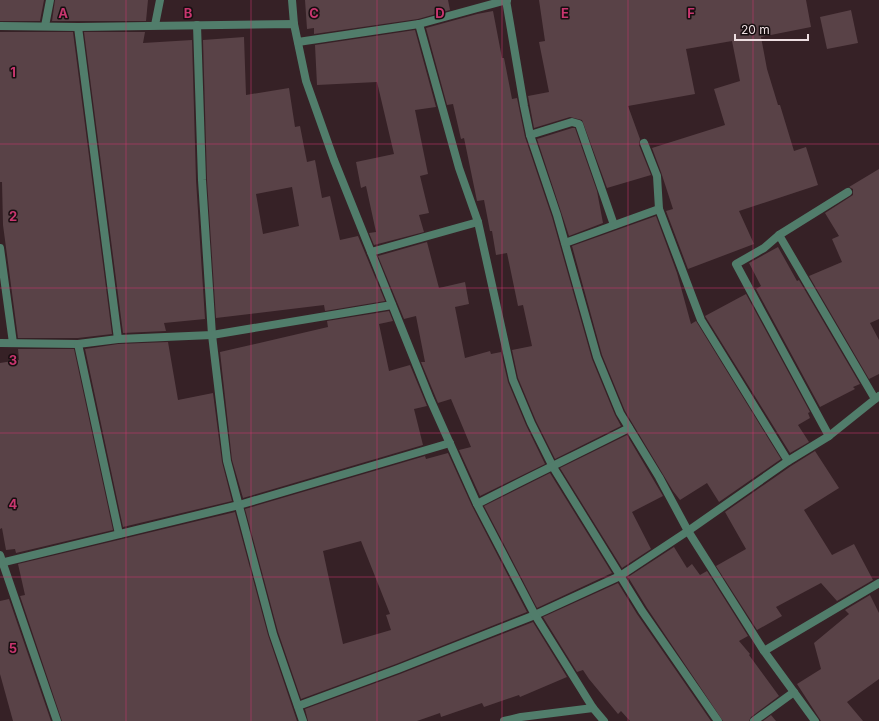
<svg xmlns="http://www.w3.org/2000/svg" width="879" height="721" viewBox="0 0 879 721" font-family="Inter,sans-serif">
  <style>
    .building { fill: #594247; fill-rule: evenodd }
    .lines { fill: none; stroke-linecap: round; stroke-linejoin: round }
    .minor { stroke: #517d6b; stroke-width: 8 }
    .tertiary { stroke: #517d6b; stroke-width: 8 }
    .grid { fill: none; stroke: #c8366f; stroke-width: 1; stroke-opacity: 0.55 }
    .grid-label { font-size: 13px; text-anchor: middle; font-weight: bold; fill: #c8366f; stroke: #170e10; stroke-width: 3; stroke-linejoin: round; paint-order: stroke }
  </style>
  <rect width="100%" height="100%" fill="#362126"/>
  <g class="building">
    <polygon points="0,0 44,0 40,21 0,21"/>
    <polygon points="55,0 148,0 146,21 52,21"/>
    <polygon points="305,0 448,0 450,10 418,19 314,34 314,28 307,29"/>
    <polygon points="539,0 806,0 811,27 761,37 767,69 778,105 780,105 794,151 806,147 818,185 739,211 754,244 688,269 666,211 673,209 661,172 652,148 725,125 714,89 740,81 732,41 686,49 695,94 628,106 640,139 639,145 651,175 607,188 582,120 570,117 534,128 528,96 549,92 539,42 545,41"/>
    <polygon points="851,10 858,43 827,49 820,17"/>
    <polygon points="493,11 502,58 504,58 512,99 517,98 525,137 552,217 592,359 615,415 621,426 555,459 536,421 518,378 512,350 532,346 523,305 518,306 507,253 496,255 492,231 490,231 484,200 477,201 464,138 461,139 453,104 447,105 426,28 477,14"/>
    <polygon points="415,30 436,107 415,110 428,174 420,176 429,213 419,215 424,232 374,245 369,233 376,232 366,186 361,188 356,162 394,154 377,82 317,85 315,45"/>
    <polygon points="0,32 73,32 112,334 78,338 18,338 3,225 2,182 0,182"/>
    <polygon points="84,32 145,32 143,43 192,40 196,180 205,319 164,323 166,331 123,333"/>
    <path d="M244 37 246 95 289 88 295 127 300 126 307 162 315 160 322 198 330 196 340 240 358 236 385 301 325 311 324 305 216 318 207 180 203 40ZM292 187 299 226 263 234 256 194Z"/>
    <polygon points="572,128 575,128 597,191 603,223 569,236 537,139"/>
    <polygon points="879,169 879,319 870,323 879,340 879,374 869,379 809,276 842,262 832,239 839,236 825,213 853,195 853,189 849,187"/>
    <polygon points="656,216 677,273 691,324 696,321 781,459 719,502 707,483 680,500 673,491 625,411 602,355 572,246"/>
    <polygon points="427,242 439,288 465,282 469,304 455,307 465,358 490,351 491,354 501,352 508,382 526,425 545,464 480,496 459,450 471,447 451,399 438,403 421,362 425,362 416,316 404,319 378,256"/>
    <polygon points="778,247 797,281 799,280 860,384 853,387 855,389 820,407 756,289 761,286 749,263"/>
    <polygon points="746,294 810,412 808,413 810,418 798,425 809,442 790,453 705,316"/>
    <polygon points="389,311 393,321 379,324 389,371 410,365 427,406 414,409 423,445 243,498 232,460 220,352 328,327 327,321"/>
    <polygon points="168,342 178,400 213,393 222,462 232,501 123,527 85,349 118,344"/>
    <polygon points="18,349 74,349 113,530 16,553 15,549 6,550 2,528 0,529 0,363 19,360"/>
    <polygon points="627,435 663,496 632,512 651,549 622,568 560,468"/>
    <polygon points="815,451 839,488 804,510 832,555 854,544 873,580 837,601 821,583 776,607 782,616 757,630 716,566 746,549 725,512 791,466"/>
    <path d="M448 453 472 506 527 612 396 664 301 699 278 632 245 509 425 456 426 459ZM361 541 390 614 386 615 391 630 343 644 323 551Z"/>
    <polygon points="550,473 612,573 537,608 484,506"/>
    <polygon points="235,512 268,635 297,721 62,721 20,596 25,595 18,564"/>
    <polygon points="674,547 687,568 692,564 700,575 707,571 748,636 739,641 750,654 749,655 779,696 751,717 749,721 723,721 647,608 628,577"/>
    <polygon points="618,583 637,614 711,721 630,721 621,711 618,714 589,679 583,670 577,672 543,617"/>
    <polygon points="870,595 879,613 879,679 847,702 863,721 821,721 797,684 821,669 814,643 849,614 845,610"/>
    <polygon points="9,599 51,721 13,721 0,674 0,601"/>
    <polygon points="533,622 567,677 520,697 519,695 484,707 482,703 441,717 440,713 417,721 308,721 305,709 400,674"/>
    <polygon points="771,715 776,721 763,721"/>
  </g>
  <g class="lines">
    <g class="minor">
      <polyline points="292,0 294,24"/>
      <polyline points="506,0 524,106 530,135 557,215 597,357 620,413 659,477 688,531 764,651 815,721"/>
      <polyline points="419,24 459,168 478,222 513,380 531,423 553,467 642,611 718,721"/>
      <polyline points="155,25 160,0"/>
      <polyline points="197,25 202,180 212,335 227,461 273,634 303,721"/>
      <polyline points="45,26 50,0"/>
      <polyline points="78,27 118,339"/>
      <polyline points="298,42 419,24 507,0"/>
      <polyline points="530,135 572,122 579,124 614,225"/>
      <polyline points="644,143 657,176 659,209"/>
      <polyline points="779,235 875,399"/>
      <polyline points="0,248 13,343"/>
      <polyline points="371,252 478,222"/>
      <polyline points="0,343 78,344 118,339 212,335 392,305"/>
      <polyline points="78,344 119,534"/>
      <polyline points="829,436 879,396"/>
      <polyline points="788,461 829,436 758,305 736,264 764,248 779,235 848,192"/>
      <path d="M477 504C527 478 578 454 629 428"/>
      <polyline points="0,555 57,721"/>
      <polyline points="0,563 239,505 450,443"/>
      <polyline points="764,651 879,583"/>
      <polyline points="298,706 398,669 535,615 620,576 688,531 788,461 701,320 659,209 565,243"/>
      <polyline points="504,721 521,717 593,708"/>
      <polyline points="754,721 794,692"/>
    </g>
    <polyline class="tertiary" points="0,26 78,27 294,24 306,81 334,160 430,399 477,504 535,615 593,708 604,721"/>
  </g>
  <path class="grid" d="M126 0V721M251 0V721M377 0V721M502 0V721M628 0V721M753 0V721M0 144H879M0 288H879M0 433H879M0 577H879"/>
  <g class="grid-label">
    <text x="63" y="18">A</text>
    <text x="188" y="18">B</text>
    <text x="314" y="18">C</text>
    <text x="440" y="18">D</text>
    <text x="565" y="18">E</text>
    <text x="691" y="18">F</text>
    <text x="13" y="77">1</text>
    <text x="13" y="221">2</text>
    <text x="13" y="365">3</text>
    <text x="13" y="509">4</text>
    <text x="13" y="653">5</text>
  </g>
  <path d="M735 34v6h73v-6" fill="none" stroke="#eddee1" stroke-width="2"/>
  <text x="741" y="34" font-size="12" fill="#eddee1" stroke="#170e10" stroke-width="3" paint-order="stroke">20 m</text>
</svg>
